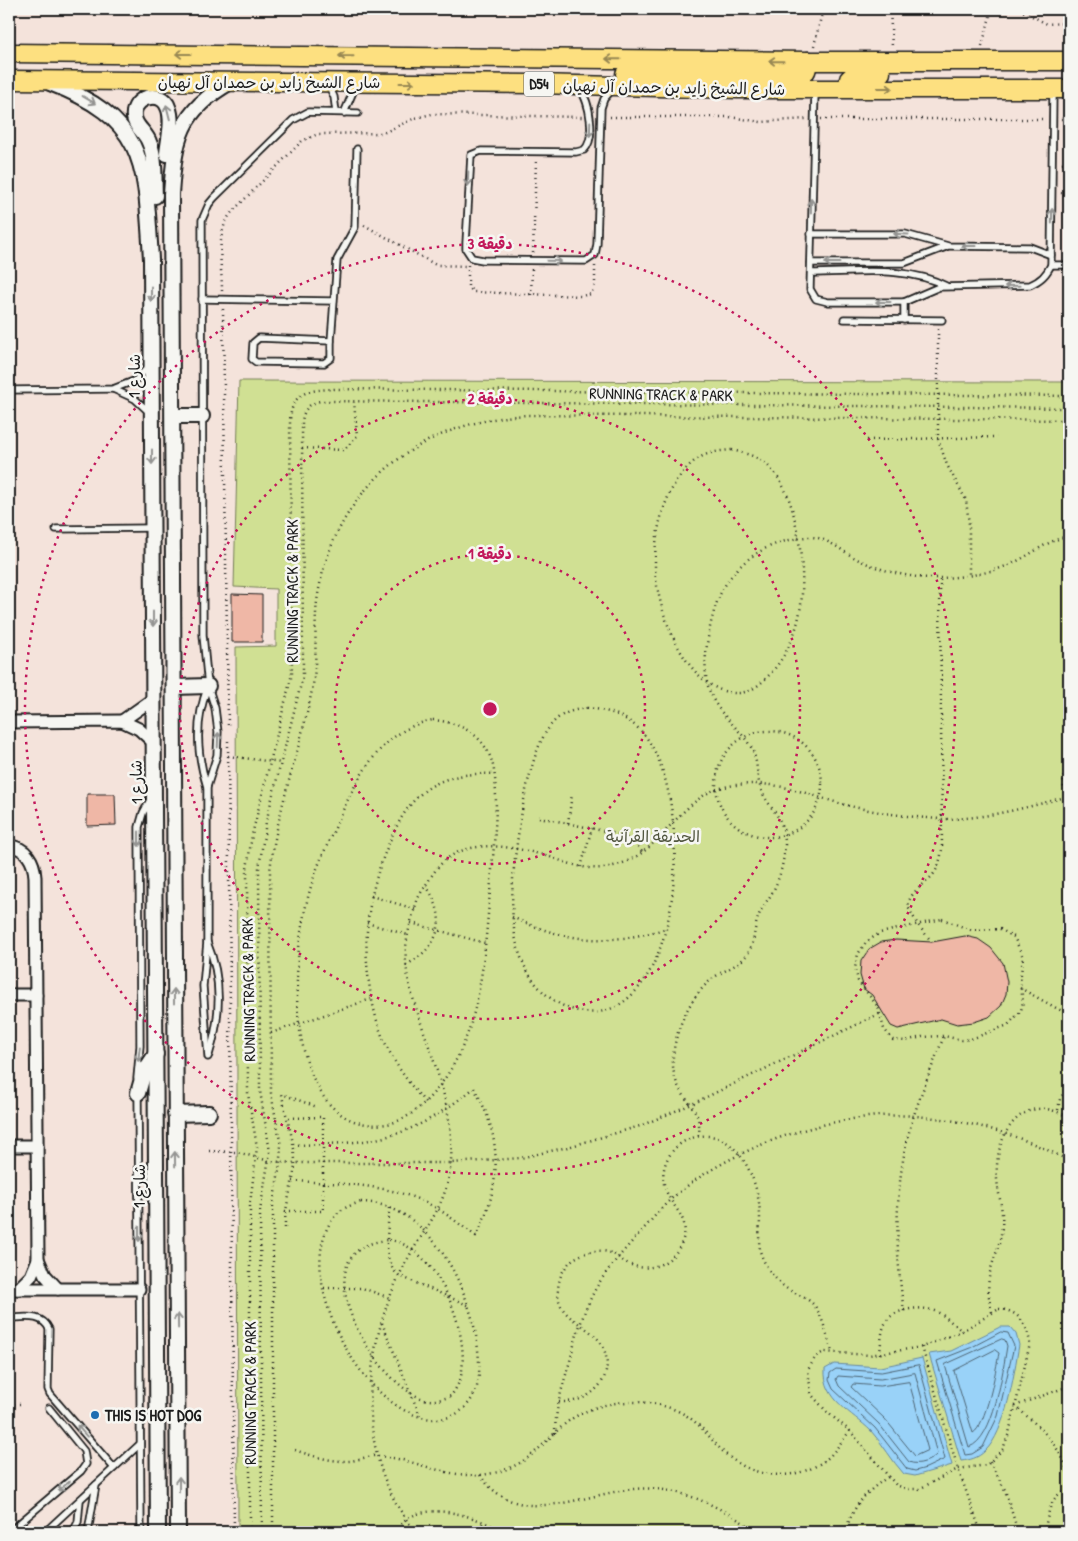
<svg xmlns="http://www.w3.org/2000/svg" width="1078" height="1541" viewBox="0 0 1078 1541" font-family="'Patrick Hand','Playpen Sans Arabic',sans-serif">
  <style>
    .green { fill: #d0e093; stroke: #767e58 }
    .water { fill: #99d2f8; stroke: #6789a0 }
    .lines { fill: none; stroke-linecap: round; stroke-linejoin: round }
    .shore { stroke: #4e6574; stroke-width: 1 }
    .building { fill: #efb7a6; stroke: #1c1c1c }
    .service-casing { stroke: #1c1c1c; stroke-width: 9 }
    .minor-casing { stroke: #1c1c1c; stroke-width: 15 }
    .tertiary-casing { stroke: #1c1c1c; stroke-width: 18 }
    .primary-casing { stroke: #1c1c1c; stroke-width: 21 }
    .path { stroke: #1c1c1c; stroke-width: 2.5; stroke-dasharray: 1 4; stroke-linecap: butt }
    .service { stroke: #f6f6f2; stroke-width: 5.5 }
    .minor { stroke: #f6f6f2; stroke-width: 11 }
    .tertiary { stroke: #f6f6f2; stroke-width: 14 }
    .primary { stroke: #fde080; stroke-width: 18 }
    .oneway { stroke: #988853 }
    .oneway2 { stroke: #949492 }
    .ring { fill: none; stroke: #c2185b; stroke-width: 2.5; stroke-dasharray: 2.5 5 }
    .poi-dot { fill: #1f6fb2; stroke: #f6f6f2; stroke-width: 2 }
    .labels { text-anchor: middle; stroke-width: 5; stroke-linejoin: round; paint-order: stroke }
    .shield { fill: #f6f6f2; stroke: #5d5d5c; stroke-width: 1 }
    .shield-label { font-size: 15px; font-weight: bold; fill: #1c1c1c }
    .street-label { font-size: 16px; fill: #1c1c1c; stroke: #f6f6f2 }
    .park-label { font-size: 16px; fill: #525740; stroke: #f6f6f2 }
    .poi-label { font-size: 16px; font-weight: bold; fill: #1c1c1c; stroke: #f6f6f2; text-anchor: start }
    .centre { fill: #c2185b; stroke: #f6f6f2; stroke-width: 2.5 }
    .ring-label { font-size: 15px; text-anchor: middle; font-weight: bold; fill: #c2185b; stroke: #f6f6f2; stroke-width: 5; stroke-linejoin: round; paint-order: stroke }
  </style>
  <rect width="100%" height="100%" fill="#f4e3db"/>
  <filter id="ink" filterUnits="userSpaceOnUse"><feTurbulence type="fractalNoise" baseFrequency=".02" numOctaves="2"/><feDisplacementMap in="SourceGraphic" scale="10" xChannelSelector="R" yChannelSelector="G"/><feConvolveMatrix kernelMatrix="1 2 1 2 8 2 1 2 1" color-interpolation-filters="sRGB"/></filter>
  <g filter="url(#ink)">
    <polygon class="green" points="239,381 1069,382 1069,1532 238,1532 236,647 276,646 276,589 234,587"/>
    <g class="water">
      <path d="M1000 1327H1010L1016 1334 1019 1345C1014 1373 1006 1432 985 1451 978 1458 970 1460 961 1461L929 1354 951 1351Z"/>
      <path d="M922 1358 952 1465 915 1476 904 1474C892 1461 883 1444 871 1431 852 1412 823 1400 825 1369L834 1364 880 1367Z"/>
    </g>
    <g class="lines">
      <g class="shore">
        <polygon points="1001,1332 1008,1333 1014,1346 998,1416 983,1447 972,1454 965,1455 937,1361 970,1348"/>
        <path d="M1002 1339 1005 1340 1007 1346C1003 1370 994 1439 969 1447L945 1365Z"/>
        <path d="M995 1350 999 1353C996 1369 986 1426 973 1433L954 1371Z"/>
        <polygon points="919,1365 945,1459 926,1468 915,1471 907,1469 875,1428 833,1389 829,1380 830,1373 836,1369 881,1372"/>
        <path d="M915 1373 937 1454C931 1461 918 1466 909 1462L879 1424 839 1386 836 1379 838 1376 880 1379Z"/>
        <polygon points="909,1382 928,1450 915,1456 885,1419 851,1387 853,1384 880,1386"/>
      </g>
    </g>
    <g class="building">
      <polygon points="232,594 262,595 262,642 232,642"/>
      <polygon points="87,794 115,794 116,825 87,826"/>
      <polygon points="965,936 978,939 991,948 1003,963 1007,982 1006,994 1001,1006 989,1017 974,1022 957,1024 941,1019 898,1029 891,1026 872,995 864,989 860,975 861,961 869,949 881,942 896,940 932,942"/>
    </g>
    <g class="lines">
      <defs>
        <g id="service">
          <polyline points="329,86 334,97 336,112"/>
          <path d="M580 90C590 101 596 139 584 150L576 152 481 151 471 155 466 243V249L472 258 483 260 580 261H586L595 255 597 244 601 108 604 99 612 90"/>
          <path d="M815 91 810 289 816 299 828 302H904L939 287 1030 285C1041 280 1046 275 1051 265L1053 92"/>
          <polyline points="344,113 356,85"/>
          <polyline points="811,234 905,234 948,246 1030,247 1051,255"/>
          <polyline points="811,263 904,263 946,247"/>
          <polyline points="1051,265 1069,265"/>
          <path d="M811 273C855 273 906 265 946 286"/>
          <polyline points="202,299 333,301"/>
          <polyline points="844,319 942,320"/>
          <polyline points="904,320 904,302"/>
          <polygon points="259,338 331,341 331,358 324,363 256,362 252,359 253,343"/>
          <polyline points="331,341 337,260 355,227 357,149"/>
          <polyline points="113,389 135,399 149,412"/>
          <polyline points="9,390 113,389 136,380 149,366"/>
          <polyline points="56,529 153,528"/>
          <polyline points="207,787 217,755 218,732 215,708 208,686 203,635 202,220 209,204 214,198 293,120 308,112 358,113"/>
          <path d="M207 942C223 980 221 1017 209 1055"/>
          <path d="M208 1057 203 986 207 942V787C196 752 195 720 208 686"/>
          <polyline points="137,1078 140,1046 139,827 143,813 150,800"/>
          <polyline points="138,1092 141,1532"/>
          <path d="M9 1318C23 1318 42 1313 49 1329L48 1389 50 1394 114 1468"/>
          <polyline points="9,1532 81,1471 86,1464 84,1451 49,1408"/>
          <polyline points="45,1532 140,1444"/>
          <polyline points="73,1532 78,1522 80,1500"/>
          <polyline points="88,1532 96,1485"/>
        </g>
        <g id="minor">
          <polyline points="122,721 153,699"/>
          <polyline points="9,722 122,721 139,729 153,742"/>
          <path d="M9 846C26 847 34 861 35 877L38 1259 31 1276 18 1289"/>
          <polyline points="9,995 36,995"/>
          <polyline points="9,1146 37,1146"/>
          <polyline points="38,1259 45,1275 58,1289"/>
          <polyline points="9,1289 139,1289"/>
        </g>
        <g id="tertiary">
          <path d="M50 83C148 120 145 165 151 259L158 1532"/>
          <path d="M155 196C154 179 156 158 149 142 145 131 132 125 134 112 137 95 162 91 168 107 174 120 168 141 167 154"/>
          <polyline points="173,416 202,416"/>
          <polyline points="174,687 208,686"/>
          <polyline points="138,1093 144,1072 156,1054"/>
          <polyline points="175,1114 209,1113"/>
          <path d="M178 1532 171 194C175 139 179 111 231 82"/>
        </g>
        <g id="primary">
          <polyline points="9,53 809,61 1069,61"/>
          <polyline points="625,74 797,75 806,71 809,61"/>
          <polyline points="9,80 536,84 738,89 1069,89"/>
          <polyline points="848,88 849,79 856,73 881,73"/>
        </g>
      </defs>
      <use href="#service" class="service-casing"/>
      <use href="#minor" class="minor-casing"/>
      <use href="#tertiary" class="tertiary-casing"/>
      <use href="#primary" class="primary-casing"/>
      <g class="path">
        <polyline points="890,9 892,47"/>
        <polyline points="1019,9 1047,24 1069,23"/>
        <polyline points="814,46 823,9"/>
        <polyline points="982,46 992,9"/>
        <polyline points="610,117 730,117 761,122 806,119"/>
        <polyline points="821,119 1043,119"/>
        <polyline points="1061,119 1069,119"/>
        <polyline points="1062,163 1069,162"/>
        <polyline points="1061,193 1069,194"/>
        <polyline points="364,225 436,265 467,266"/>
        <polyline points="533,253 536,161"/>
        <polyline points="468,265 468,286 473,292 581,296 591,294 595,285 595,266"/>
        <path d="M222 291C222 264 214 230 234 210L302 141 318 134 383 133 415 118 432 114 582 117"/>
        <polyline points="531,295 532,269"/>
        <polyline points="223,309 228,728"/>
        <polyline points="938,329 938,439 947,465 966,500 969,524 969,576"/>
        <polyline points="867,440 997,437"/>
        <polyline points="302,448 344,450 357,436 354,402"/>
        <path d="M732 450C744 453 757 456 766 464 787 483 793 509 798 535 806 585 806 634 770 674 762 683 752 692 739 693 686 695 654 605 655 562 655 527 667 481 696 460 707 452 719 451 732 450Z"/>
        <path d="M587 708C607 710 624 715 639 729 694 782 689 997 599 1012 585 1014 570 1010 558 1003 498 967 511 881 520 823 524 797 533 750 548 729 558 714 571 710 587 708Z"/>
        <path d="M433 720C458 722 482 733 491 759 501 784 493 853 491 882 483 958 484 1042 427 1100 410 1118 391 1128 366 1124 345 1121 330 1108 320 1091 286 1034 294 934 315 874 322 855 331 837 339 819 358 776 382 729 433 720Z"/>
        <circle cx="769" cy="784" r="53"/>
        <polyline points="228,741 234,1532"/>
        <polyline points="228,756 282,763"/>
        <path d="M1069 757C1061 775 1062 790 1069 809"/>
        <polyline points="539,817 622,835 634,842 643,853"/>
        <polyline points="568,823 572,794"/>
        <polyline points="581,867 592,828"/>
        <polyline points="371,896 415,909"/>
        <path d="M512 917C566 942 608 946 664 929"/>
        <polygon points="942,919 971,930 1000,929 1014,937 1023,957 1020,982 1023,1001 1021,1011 1008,1025 971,1039 962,1040 944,1036 922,1037 905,1041 893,1040 884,1029 878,1007 858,981 855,968 858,954 866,942 880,933"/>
        <polyline points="367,923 408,935"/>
        <polyline points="411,923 485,943"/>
        <path d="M932 942 918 925 908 907C909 890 926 886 935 872 939 865 941 857 942 849L940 578"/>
        <path d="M406 965C440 947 449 918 426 886"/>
        <polyline points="1020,988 1069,1015"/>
        <polyline points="271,1033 371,999"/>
        <path d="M425 1102C404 1078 386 1052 377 1021 361 963 363 908 385 853 407 796 431 771 495 774"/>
        <polyline points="1058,1110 1060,1099 1069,1083"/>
        <path d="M699 1136C701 1112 692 1109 681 1091 669 1072 672 1050 679 1029 686 1008 699 988 716 976 725 970 734 967 742 960 757 947 752 931 759 915 762 907 768 900 772 893 780 879 784 861 785 845 785 814 767 809 760 786 756 773 758 759 751 747 737 724 716 715 708 686 701 664 710 618 719 597 732 567 758 547 790 540 801 537 813 535 824 540 836 545 847 554 859 560 884 572 914 579 942 578 966 577 993 573 1015 562 1034 553 1048 540 1069 536"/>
        <polyline points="209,1151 237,1152 269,1161 295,1163 451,1163 496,1160 520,1158 568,1147 640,1126 692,1104 881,1013"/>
        <path d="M293 1181C342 1184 394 1183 438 1209 451 1217 463 1227 476 1236 502 1185 503 1138 474 1088 408 1141 376 1143 294 1145"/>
        <path d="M361 1202C430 1203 472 1290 478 1350 480 1369 481 1388 468 1404 461 1413 450 1418 439 1419 366 1423 287 1273 335 1216 342 1208 351 1205 361 1202Z"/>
        <path d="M389 1208C389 1228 380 1263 400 1276L470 1306"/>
        <polyline points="285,1211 323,1211 323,1117 287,1118"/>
        <path d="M285 1228C284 1205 294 1185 295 1163 295 1139 285 1117 282 1094L317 1107"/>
        <path d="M389 1240C437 1246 471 1332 461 1376 459 1384 455 1390 451 1396 441 1400 431 1402 421 1398 371 1379 295 1247 389 1240Z"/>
        <polyline points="324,1288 362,1288 390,1298"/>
        <path d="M999 1309C1019 1310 1028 1326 1030 1344L1009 1433 1003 1449 987 1465 958 1469 919 1489H907L896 1485 850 1431 827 1412 811 1394 808 1370 816 1356 824 1352 869 1355 922 1347 962 1331Z"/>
        <path d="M904 1311C894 1245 894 1178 914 1115 923 1088 934 1062 944 1036"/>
        <path d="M992 1312C981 1269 998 1264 1002 1227 1004 1206 995 1187 997 1166 999 1125 1029 1092 1069 1118"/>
        <polyline points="382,1323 420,1416"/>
        <polyline points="922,1347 958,1469 981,1532"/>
        <path d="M880 1354C881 1344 881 1330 886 1322 894 1308 923 1305 937 1312 946 1316 954 1325 962 1331"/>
        <path d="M559 1402C590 1404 617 1379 603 1347 591 1321 551 1322 559 1282 561 1273 567 1263 575 1258 585 1252 597 1249 608 1252 616 1254 621 1260 627 1263 648 1274 672 1264 681 1244 692 1220 675 1211 667 1193 658 1174 666 1151 685 1141 696 1135 709 1134 721 1139 747 1152 760 1190 760 1217 760 1228 758 1239 760 1251 764 1265 774 1279 786 1288 796 1295 809 1297 816 1308 824 1320 827 1338 832 1351"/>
        <polyline points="9,1404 21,1404"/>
        <path d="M1015 1406C1040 1427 1060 1444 1069 1476"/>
        <polyline points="1015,1406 1069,1386"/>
        <path d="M555 1434C555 1409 563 1385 570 1361 576 1336 583 1312 595 1290 606 1270 622 1253 637 1236 648 1225 658 1211 670 1200 729 1147 836 1110 915 1116 969 1120 1022 1135 1069 1161"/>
        <path d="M295 1450C312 1456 331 1462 350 1461 359 1460 370 1455 379 1456 423 1460 455 1485 501 1471 537 1460 546 1436 573 1418 604 1399 645 1397 678 1411 703 1423 710 1441 728 1456 757 1480 800 1482 829 1457 837 1449 843 1439 850 1431"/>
        <polyline points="990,1462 1005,1490 1018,1532"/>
        <path d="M480 1475C523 1538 598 1482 657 1489 694 1493 727 1511 757 1532"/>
        <path d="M250 1532V1204L257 1147 248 1094 247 869 252 835 292 674 290 420C292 390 311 390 335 389L1069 396"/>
        <path d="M262 1532 260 1211 270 1152 260 1091 259 868 266 822 303 676 302 422C303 410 309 403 321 401L1069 408"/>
        <path d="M273 1532V1204L279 1171 281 1146 271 1093 270 871C277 809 300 751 312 690 319 657 312 623 319 589 339 483 423 421 527 415L1069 420"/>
        <path d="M395 1532C398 1529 401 1523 405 1520 431 1501 479 1517 503 1532"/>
        <path d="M416 1532C353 1457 361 1347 405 1264 415 1244 430 1226 440 1204 467 1145 440 1080 421 1023 415 1004 407 983 406 962 404 942 411 921 417 901 420 893 426 885 431 877 456 834 509 845 550 857 568 863 584 870 603 868 654 861 665 821 703 796 717 786 738 784 756 784 788 784 820 799 850 806 879 813 910 817 940 819 982 820 1029 807 1069 796"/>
        <polyline points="476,1532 484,1522"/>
        <path d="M846 1532C851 1507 867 1491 888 1477"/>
        <path d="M1043 1532C1050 1516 1047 1495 1069 1490"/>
      </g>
      <use href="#service" class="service"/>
      <use href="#minor" class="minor"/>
      <use href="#tertiary" class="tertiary"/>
      <use href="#primary" class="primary"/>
    </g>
    <defs><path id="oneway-shaft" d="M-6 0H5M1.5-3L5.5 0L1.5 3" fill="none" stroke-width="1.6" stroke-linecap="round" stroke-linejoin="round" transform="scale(1.25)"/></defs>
    <g class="oneway">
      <use href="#oneway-shaft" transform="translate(183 54) rotate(-180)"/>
      <use href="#oneway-shaft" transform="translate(346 56) rotate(-179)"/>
      <use href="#oneway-shaft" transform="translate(613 59) rotate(-179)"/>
      <use href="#oneway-shaft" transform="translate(776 61) rotate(-179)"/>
      <use href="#oneway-shaft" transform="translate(407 83)"/>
      <use href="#oneway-shaft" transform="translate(885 88)"/>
    </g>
    <g class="oneway2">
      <use href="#oneway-shaft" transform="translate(89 100) rotate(31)"/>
      <use href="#oneway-shaft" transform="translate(168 112) rotate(-104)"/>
      <use href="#oneway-shaft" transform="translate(590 129) rotate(92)"/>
      <use href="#oneway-shaft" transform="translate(468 179) rotate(92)"/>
      <use href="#oneway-shaft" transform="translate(811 206) rotate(-89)"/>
      <use href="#oneway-shaft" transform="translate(1052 216) rotate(-89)"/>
      <use href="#oneway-shaft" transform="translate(901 234) rotate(-177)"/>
      <use href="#oneway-shaft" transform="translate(969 246) rotate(180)"/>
      <use href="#oneway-shaft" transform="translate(554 261) rotate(1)"/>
      <use href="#oneway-shaft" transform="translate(832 263) rotate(180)"/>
      <use href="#oneway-shaft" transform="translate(1012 286) rotate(179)"/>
      <use href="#oneway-shaft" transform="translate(151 294) rotate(90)"/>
      <use href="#oneway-shaft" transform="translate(883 302) rotate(-180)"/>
      <use href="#oneway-shaft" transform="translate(152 457) rotate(90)"/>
      <use href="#oneway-shaft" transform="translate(153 619) rotate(90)"/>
      <use href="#oneway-shaft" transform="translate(218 740) rotate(-88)"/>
      <use href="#oneway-shaft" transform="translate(139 839) rotate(90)"/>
      <use href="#oneway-shaft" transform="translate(174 996) rotate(-90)"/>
      <use href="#oneway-shaft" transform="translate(139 1054) rotate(97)"/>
      <use href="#oneway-shaft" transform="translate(175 1159) rotate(-91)"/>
      <use href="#oneway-shaft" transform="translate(139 1234) rotate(90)"/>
      <use href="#oneway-shaft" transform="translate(178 1321) rotate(-91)"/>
      <use href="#oneway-shaft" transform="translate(82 1431) rotate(-131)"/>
      <use href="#oneway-shaft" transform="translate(179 1484) rotate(-90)"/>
      <use href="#oneway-shaft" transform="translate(64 1486) rotate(140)"/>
    </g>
  </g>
  <g class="ring">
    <circle cx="490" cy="709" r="155"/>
    <circle cx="490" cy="709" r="310"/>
    <circle cx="490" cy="709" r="465"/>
  </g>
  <circle class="poi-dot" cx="95" cy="1415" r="5"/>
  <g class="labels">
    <rect class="shield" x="524" y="71.5" width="30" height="25" rx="4"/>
    <g class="shield-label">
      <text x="539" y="89">D54</text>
    </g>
    <g class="street-label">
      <text x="269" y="88">شارع الشيخ زايد بن حمدان آل نهيان</text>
      <text transform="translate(674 87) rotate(1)" y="6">شارع الشيخ زايد بن حمدان آل نهيان</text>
      <text transform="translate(134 376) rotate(-90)" y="6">شارع 1</text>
      <text transform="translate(661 394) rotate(1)" y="6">RUNNING TRACK &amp; PARK</text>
      <text transform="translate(292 591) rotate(-90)" y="6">RUNNING TRACK &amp; PARK</text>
      <text transform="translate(136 782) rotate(-91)" y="6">شارع 1</text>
      <text transform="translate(248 990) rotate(-91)" y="6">RUNNING TRACK &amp; PARK</text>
      <text transform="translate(139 1186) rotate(-90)" y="6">شارع 1</text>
      <text transform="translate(250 1393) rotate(-90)" y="6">RUNNING TRACK &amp; PARK</text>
    </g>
    <g class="park-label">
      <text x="653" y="842">الحديقة القرآنية</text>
    </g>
    <g class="poi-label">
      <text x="105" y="1421">THIS IS HOT DOG</text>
    </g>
  </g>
  <circle cx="490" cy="709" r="8" class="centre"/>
  <g class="ring-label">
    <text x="490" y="249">3 دقيقة</text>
    <text x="490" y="404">2 دقيقة</text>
    <text x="490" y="559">1 دقيقة</text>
  </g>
  <rect width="1078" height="1541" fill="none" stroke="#f6f6f2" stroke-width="30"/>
  <rect x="15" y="15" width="1048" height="1511" fill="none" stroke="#1c1c1c" stroke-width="2" filter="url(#ink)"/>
</svg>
